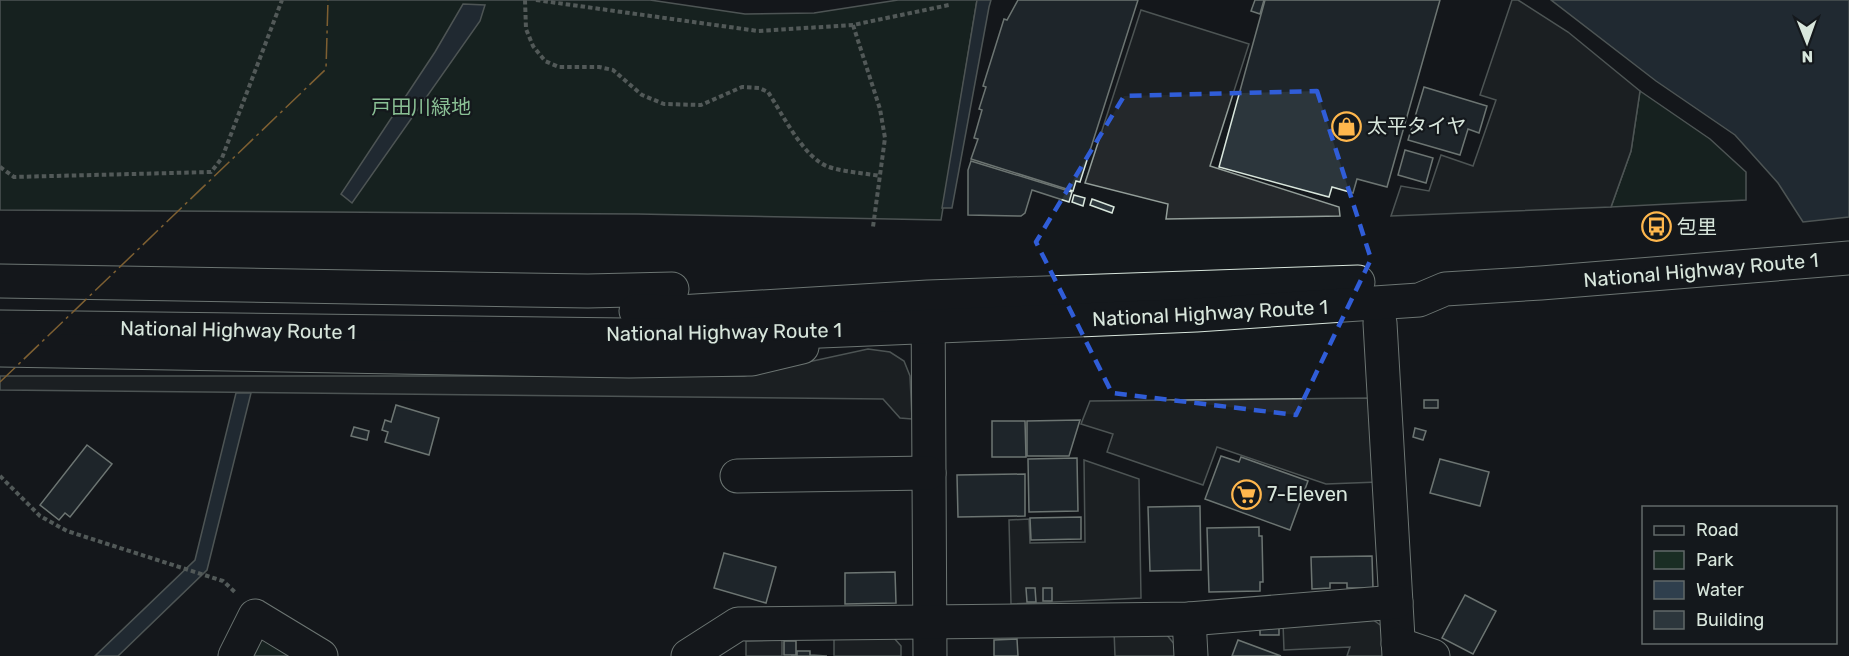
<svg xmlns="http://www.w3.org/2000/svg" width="1849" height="656" viewBox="0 0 1849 656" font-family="Rubik,'Noto Sans JP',sans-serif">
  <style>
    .green { fill: #1a2d24; stroke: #939e99; stroke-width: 1.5 }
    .parking { fill: #24282b; stroke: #939e99; stroke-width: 1.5 }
    .water { fill: #2f3f4d; stroke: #939e99; stroke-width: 1.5 }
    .building { fill: #2c363c; stroke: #d8e6dc; stroke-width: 1.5 }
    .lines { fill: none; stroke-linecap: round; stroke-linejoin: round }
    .minor-casing { stroke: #d8e6dc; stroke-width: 35 }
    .highway-casing { stroke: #d8e6dc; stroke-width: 35 }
    .path { stroke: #9da8a2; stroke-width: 4; stroke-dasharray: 4.5 3; stroke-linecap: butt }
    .minor { stroke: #14181c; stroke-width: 33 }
    .highway { stroke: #14181c; stroke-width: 33 }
    .power { stroke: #ffb74d; stroke-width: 1.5; stroke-dasharray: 21 4.5 3 4.5; stroke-linecap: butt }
    .marked { fill: none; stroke: #305dd8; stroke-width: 4.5; stroke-dasharray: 12 8; stroke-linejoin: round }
    .labels { text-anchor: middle; stroke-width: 4.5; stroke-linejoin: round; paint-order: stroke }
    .park-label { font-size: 20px; fill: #8ac095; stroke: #14181c }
    .poi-label { font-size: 20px; fill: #d8e6dc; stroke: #14181c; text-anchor: start }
    .street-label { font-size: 20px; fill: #d8e6dc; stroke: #14181c }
  </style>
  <rect width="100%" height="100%" fill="#14181c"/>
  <g class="green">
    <polygon points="0,0 650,0 745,14 814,13 898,0 977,0 941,220 638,214 0,210"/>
    <polygon points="1640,91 1710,139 1746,172 1746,200 1611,207 1631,151"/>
    <polygon points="257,636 308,656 247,656"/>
  </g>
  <g class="parking">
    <polygon points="1512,0 1518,0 1568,32 1640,91 1631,151 1611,207 1391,216 1401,186 1429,191 1441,155 1473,166 1496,100 1480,95"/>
    <polygon points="1141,10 1249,44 1210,166 1339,207 1340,216 1166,219 1168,204 1085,183"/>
    <polygon points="868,349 890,352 904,361 910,376 912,419 900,418 883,399 0,390 0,376 744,376"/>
    <polygon points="1373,398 1378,482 1326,484 1217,447 1203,485 1107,452 1113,434 1081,424 1090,401"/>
    <polygon points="1084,460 1139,479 1141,598 1011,604 1009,520 1029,519 1030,543 1085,542"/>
    <polygon points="1372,619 1387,630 1388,656 1347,656 1350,647 1284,650 1283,623"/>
    <polygon points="1162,629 1175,645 1175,656 1115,656 1114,630"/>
    <polygon points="894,638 901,646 901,656 834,656 834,639"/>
    <polygon points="782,640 782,656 746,656 746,641"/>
  </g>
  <g class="water">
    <polygon points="977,0 991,0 989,7 952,208 942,208"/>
    <polygon points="1551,0 1849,0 1849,217 1803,222 1778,183 1735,135 1656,81"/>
    <polygon points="463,4 485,5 480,21 352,203 341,194 435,52"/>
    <polygon points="236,393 251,393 207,570 118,656 95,656 195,560"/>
  </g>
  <g class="building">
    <polygon points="1018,0 1138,0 1080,182 1076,181 1073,191 971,159 978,139 974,138 982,110 979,109 986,87 983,86 1004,19 1007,20"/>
    <polygon points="1255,0 1264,0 1260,14 1251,11"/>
    <polygon points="1265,0 1440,0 1387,187 1357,179 1353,193 1332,187 1329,197 1219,167"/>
    <polygon points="1424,87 1487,106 1479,133 1468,129 1460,155 1408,140"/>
    <polygon points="1405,150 1433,158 1426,183 1398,175"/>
    <polygon points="971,161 1072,192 1069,202 1032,190 1025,213 1021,216 968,215 968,170"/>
    <polygon points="1074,195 1085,198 1083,206 1072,202"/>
    <polygon points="1092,199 1114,207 1112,213 1090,205"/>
    <rect x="1424" y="400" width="14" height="8"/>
    <polygon points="396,405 439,418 429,455 385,442 388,432 382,430 385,420 391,422"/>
    <polygon points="1080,420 1069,456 1027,456 1027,421"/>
    <polygon points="992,421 1025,421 1026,457 992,457"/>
    <polygon points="354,427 369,431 367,440 351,436"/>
    <polygon points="1415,428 1426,431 1423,440 1413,437"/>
    <polygon points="87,445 112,464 70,517 65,513 59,520 40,505"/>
    <polygon points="1221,456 1239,462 1241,457 1308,481 1290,530 1205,499"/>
    <polygon points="1077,458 1078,511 1029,512 1028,459"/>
    <polygon points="1440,459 1489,472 1480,506 1430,493"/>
    <polygon points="1025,474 1025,516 958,517 957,475"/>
    <polygon points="1200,506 1201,570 1150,571 1148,507"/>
    <polygon points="1081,517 1081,539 1031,540 1030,518"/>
    <polygon points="1259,527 1259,536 1262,536 1263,582 1260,582 1260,591 1209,592 1207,528"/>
    <polygon points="724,553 776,567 766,603 714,588"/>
    <polygon points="1372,556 1373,588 1347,588 1347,583 1330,583 1330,588 1312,589 1311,557"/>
    <polygon points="895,572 896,603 845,604 845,573"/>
    <polygon points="1026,588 1035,588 1036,602 1027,602"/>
    <rect x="1043" y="588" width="9" height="13"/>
    <polygon points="1465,595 1496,611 1473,654 1442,638"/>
    <rect x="1260" y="624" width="19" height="11"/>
    <polygon points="1017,639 1018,656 994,656 994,640"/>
    <polygon points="1238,640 1281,656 1232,656"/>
    <rect x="784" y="641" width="12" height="14"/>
    <polygon points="797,651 810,651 810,655 827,656 791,656 797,656"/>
  </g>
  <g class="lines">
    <defs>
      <g id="minor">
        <polyline points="928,298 930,656"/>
        <polyline points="1380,323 1399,656"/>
        <polyline points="737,476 929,473"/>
        <polyline points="1189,619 1191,656"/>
        <polyline points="1398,644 1433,656"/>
        <polyline points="235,656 255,616 321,656"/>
        <polyline points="688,656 738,624 1189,619 1396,602"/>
      </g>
      <g id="highway">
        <polyline points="0,281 588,291 672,289"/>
        <polyline points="636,311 679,312 928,297 1358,282"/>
        <polyline points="0,327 705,336 1196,315 1419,300 1445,289 1541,283 1849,258"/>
        <polyline points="0,350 629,361 752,359 802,347"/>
      </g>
    </defs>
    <use href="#minor" class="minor-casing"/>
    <use href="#highway" class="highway-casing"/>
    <g class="path">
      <path d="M525 0 526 29 533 46 545 61 559 67H599L613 70 642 95 664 104 701 105 742 87 759 88 768 92C782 113 804 159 829 167 845 172 863 173 880 176"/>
      <polyline points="536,0 758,31 853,25 949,5"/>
      <polyline points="853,25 880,109 885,138 873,227"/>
      <polyline points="0,167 14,177 211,172 222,158 282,0"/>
      <polyline points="0,476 40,516 67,531 223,581 236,593"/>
    </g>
    <use href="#minor" class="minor"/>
    <use href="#highway" class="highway"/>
    <polyline class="power" points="0,382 326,69 328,0"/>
  </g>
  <path d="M0 0H1849V656H0ZM1317 91 1371 259 1296 415 1112 393 1036 242 1124 96Z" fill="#14181c" fill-opacity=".55" fill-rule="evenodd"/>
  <path class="marked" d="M1317 91 1371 259 1296 415 1112 393 1036 242 1124 96Z"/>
  <defs>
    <symbol id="shop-ring" viewBox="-11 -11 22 22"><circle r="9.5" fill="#14181c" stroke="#ffb74d" stroke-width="1.5"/><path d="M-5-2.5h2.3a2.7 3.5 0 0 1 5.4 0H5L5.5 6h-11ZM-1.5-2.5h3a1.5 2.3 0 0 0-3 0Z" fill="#ffb74d"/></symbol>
    <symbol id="bus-ring" viewBox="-11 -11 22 22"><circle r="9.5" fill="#14181c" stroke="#ffb74d" stroke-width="1.5"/><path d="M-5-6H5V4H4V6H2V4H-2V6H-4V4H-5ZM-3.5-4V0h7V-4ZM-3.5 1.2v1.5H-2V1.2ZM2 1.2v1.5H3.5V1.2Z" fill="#ffb74d"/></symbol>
    <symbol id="supermarket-ring" viewBox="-11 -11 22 22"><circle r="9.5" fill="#14181c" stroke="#ffb74d" stroke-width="1.5"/><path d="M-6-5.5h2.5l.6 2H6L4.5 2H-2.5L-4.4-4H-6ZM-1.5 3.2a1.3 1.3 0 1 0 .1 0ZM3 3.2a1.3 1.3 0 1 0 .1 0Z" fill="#ffb74d"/></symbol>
  </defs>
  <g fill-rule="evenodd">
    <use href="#shop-ring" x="1330" y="110" width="33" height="33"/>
    <use href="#bus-ring" x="1640" y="210" width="33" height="33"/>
    <use href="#supermarket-ring" x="1230" y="478" width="33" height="33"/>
  </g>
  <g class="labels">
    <g class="park-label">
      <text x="421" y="114">戸田川緑地</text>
    </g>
    <g class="poi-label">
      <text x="1367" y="133">太平タイヤ</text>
      <text x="1677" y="234">包里</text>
      <text x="1267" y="501">7-Eleven</text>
    </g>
    <g class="street-label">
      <text transform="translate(1701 270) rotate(-5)" y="7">National Highway Route 1</text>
      <text transform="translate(1210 313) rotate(-3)" y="7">National Highway Route 1</text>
      <text transform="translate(238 330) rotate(1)" y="7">National Highway Route 1</text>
      <text transform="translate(724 332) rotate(-1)" y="7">National Highway Route 1</text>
    </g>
  </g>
  <rect x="1642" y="506" width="195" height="138" fill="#14181c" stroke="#626a69" stroke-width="1.5"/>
  <rect x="1654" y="526" width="30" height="9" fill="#14181c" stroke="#626a69" stroke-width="1.5"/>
  <text x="1696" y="536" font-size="18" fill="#d8e6dc">Road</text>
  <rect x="1654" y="551" width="30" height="18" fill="#1a2d24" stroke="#626a69" stroke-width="1.5"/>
  <text x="1696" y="566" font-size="18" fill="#d8e6dc">Park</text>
  <rect x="1654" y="581" width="30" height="18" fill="#2f3f4d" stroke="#626a69" stroke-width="1.5"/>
  <text x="1696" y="596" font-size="18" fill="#d8e6dc">Water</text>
  <rect x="1654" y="611" width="30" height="18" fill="#2c363c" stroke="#626a69" stroke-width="1.5"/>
  <text x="1696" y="626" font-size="18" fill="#d8e6dc">Building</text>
  <g transform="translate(1807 42) rotate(179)" stroke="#14181c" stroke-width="4.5" paint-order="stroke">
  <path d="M0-4.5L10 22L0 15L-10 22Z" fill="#d8e6dc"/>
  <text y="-9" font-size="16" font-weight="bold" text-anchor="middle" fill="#d8e6dc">N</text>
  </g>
</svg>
